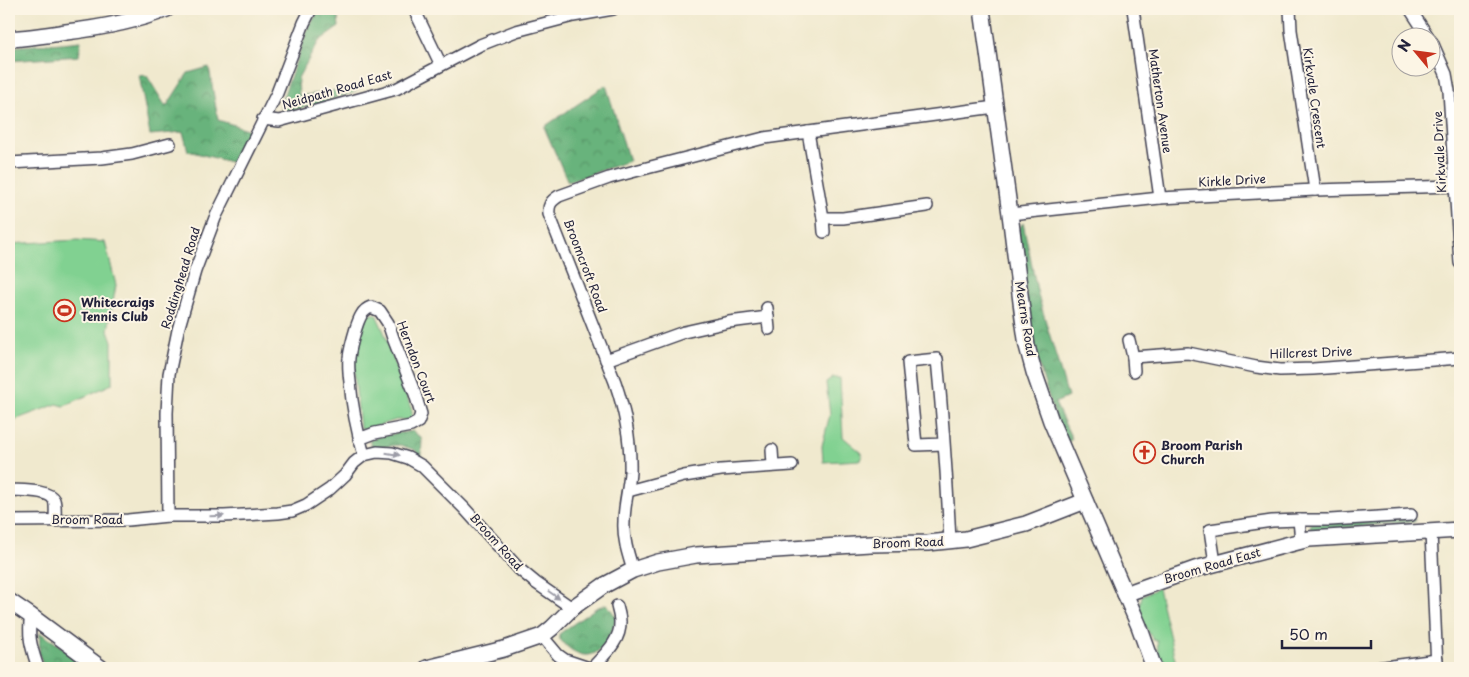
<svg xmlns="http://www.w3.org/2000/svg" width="1469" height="677" viewBox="0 0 1469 677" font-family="'Playpen Sans',sans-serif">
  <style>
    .grass { fill: #81d191; stroke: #527a66 }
    .forest { fill: url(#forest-crowns); stroke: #456a5b }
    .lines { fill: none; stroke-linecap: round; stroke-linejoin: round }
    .minor-casing { stroke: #414051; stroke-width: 14 }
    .tertiary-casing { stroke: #414051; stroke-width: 18 }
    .minor { stroke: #fff; stroke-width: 11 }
    .tertiary { stroke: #fff; stroke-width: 15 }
    .oneway { fill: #9c9ca7 }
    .labels { text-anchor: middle; stroke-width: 4; stroke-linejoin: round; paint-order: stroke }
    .street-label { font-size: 12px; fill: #22223b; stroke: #fcf5e5 }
    .poi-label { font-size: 12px; font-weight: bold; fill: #22223b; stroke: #fcf5e5; text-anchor: start }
  </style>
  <defs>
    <pattern id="forest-crowns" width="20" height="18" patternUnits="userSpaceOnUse" patternTransform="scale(1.25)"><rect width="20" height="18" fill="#68b37b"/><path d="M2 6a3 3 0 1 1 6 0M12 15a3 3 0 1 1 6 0" fill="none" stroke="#559166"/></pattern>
  </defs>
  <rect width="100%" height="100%" fill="#fcf5e5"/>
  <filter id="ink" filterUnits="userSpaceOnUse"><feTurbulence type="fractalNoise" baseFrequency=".02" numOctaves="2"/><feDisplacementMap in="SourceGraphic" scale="10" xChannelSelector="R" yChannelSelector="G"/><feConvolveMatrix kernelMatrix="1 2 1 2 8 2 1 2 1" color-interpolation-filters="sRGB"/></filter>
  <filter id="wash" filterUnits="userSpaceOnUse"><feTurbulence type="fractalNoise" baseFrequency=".0096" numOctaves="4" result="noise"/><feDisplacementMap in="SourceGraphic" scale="20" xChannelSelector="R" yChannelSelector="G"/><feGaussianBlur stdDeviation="1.12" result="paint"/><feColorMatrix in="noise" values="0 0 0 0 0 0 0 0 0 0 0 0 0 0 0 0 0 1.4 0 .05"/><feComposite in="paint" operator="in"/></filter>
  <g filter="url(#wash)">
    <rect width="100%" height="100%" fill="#f0e9ce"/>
    <g class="grass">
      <polygon points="77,240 105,242 116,285 108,330 112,341 112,384 64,406 57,404 9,422 9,244"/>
      <polygon points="372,314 376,314 384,332 412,411 412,417 409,420 396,420 365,430 360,428 353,361 361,325 365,316"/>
      <polygon points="833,378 840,378 843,437 862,453 861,460 823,462 822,446 830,414 826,383"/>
      <path d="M1158 588 1177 668H1160L1157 641 1153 640C1143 622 1136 617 1142 596Z"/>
    </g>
    <g class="forest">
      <polygon points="319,9 337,9 339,27 319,41 298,78 299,96 321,93 365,85 353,93 294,110 282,111 280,105 307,31"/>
      <polygon points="81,41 79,56 9,61 9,47 62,43"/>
      <polygon points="209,67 218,120 250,130 234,163 188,151 183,132 150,135 139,75 147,76 166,107 188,73"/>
      <polygon points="606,85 629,161 568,182 544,127"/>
      <polygon points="1023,223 1038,295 1068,397 1055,403 1072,439 1068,442 1056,420 1033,346 1018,230"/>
      <polygon points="413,431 422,439 421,459 415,450 400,445 373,448 369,441 380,436"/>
      <polygon points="1415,519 1415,522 1312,530 1310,527 1311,523"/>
      <path d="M607 604 616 617C609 652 586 671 559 638V634L596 608Z"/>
      <polygon points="40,633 73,654 89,668 44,668 39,654"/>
    </g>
  </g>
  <g filter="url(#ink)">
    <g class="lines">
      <defs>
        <g id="minor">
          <polyline points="414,9 441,65"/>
          <polyline points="1133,9 1160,198"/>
          <polyline points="1290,9 1291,30 1315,190"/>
          <polyline points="1410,9 1429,38"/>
          <polyline points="1432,42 1446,74 1449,91 1460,263"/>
          <polyline points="263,119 279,121 396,89 480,45 516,31 573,16 613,9"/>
          <polyline points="808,132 823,218 824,232"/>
          <polyline points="9,163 102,158 132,154 170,144"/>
          <polyline points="1010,214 1160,198 1315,190 1455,186"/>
          <polyline points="823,218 843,218 927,206"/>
          <polyline points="767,308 769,329"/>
          <polyline points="1129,340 1133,357 1134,371"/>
          <polyline points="1133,357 1188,353 1256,367 1280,370 1313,369 1460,358"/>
          <polyline points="606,360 684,332 729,322 768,317"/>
          <path d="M359 439 375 433 411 426 418 422 421 414 415 394 393 338 388 323 380 311 371 307C362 310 359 319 356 328 353 338 350 348 349 358 348 366 349 374 350 382 352 407 357 431 364 455"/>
          <path d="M944 444 916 445 908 362 937 359C943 420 947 480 950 541"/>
          <polyline points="772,450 773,465"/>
          <path d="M9 490C20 491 48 489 54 500 56 505 55 514 55 520"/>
          <polyline points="628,491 684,476 721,470 792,465"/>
          <polyline points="168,516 167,413 169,374 178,330 195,271 215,218 277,93 304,23 311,9"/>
          <polyline points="9,521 128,520 168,516 224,516 278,513 292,511 306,505 330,489 345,475 354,463 364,455 377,452 392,453 408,458 422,466 464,508 519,569 536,583 572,608"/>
          <polyline points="1431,532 1437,668"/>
          <polyline points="1301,541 1299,520 1330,520 1411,515"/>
          <polyline points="1215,563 1210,530 1272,521 1299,520"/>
          <path d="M633 570C628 554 623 539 624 522 624 505 629 489 630 472 631 441 625 411 615 382L549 214C548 205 551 201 559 196L609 178 639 170 764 138 995 107"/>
          <path d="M31 616C27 636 32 649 38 668"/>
          <polyline points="542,636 558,655 565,660 589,668"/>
          <path d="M592 668C604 655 621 641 620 622 620 616 618 611 617 606"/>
          <polyline points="1377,668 1437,660"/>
        </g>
        <g id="tertiary">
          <polyline points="982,9 1010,214 1023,318 1027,346 1034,372 1051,421 1139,626 1154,668"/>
          <path d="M9 39C28 38 47 35 66 32 101 28 134 22 167 9"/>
          <polyline points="1125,594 1195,569 1309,539 1460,530"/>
          <polyline points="9,601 31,616 101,668"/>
          <polyline points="427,668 504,649 542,636 552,628 572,608 603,586 633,570 658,562 696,555 870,544 928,543 966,539 1026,524 1085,501"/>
        </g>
      </defs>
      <use href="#minor" class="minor-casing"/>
      <use href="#tertiary" class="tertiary-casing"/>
      <use href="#minor" class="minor"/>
      <use href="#tertiary" class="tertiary"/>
    </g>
    <defs><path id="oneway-solid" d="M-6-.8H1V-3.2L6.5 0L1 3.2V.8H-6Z" transform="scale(1.25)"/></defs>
    <g class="oneway">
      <use href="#oneway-solid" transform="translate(393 454) rotate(10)"/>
      <use href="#oneway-solid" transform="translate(217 516) rotate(-2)"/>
      <use href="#oneway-solid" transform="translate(554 595) rotate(35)"/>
    </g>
  </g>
  <defs>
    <symbol id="stadium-ring" viewBox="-11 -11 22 22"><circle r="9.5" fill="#fcf5e5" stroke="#c8321e" stroke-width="1.5"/><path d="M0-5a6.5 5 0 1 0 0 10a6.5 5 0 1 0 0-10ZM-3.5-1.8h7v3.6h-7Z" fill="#c8321e"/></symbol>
    <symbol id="church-ring" viewBox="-11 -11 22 22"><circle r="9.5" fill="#fcf5e5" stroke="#c8321e" stroke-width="1.5"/><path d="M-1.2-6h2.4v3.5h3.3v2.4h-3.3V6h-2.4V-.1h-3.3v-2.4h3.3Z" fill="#c8321e"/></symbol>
  </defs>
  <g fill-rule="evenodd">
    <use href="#stadium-ring" x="52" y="298" width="25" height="25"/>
    <use href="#church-ring" x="1132" y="440" width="25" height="25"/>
  </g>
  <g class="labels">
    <g class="street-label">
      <text transform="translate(337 90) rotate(-16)" y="4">Neidpath Road East</text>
      <text transform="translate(1314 98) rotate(82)" y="4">Kirkvale Crescent</text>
      <text transform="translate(1160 101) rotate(82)" y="4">Matherton Avenue</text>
      <text transform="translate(1440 152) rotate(-93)" y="4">Kirkvale Drive</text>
      <text transform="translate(1232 181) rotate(-3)" y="4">Kirkle Drive</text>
      <text transform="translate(585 266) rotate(69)" y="4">Broomcroft Road</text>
      <text transform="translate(181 278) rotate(-73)" y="4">Roddinghead Road</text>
      <text transform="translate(1025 319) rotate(81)" y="4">Mearns Road</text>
      <text transform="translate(1311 353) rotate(-2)" y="4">Hillcrest Drive</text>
      <text transform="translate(416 362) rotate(69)" y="4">Herndon Court</text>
      <text x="87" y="524">Broom Road</text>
      <text transform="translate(496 542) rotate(48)" y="4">Broom Road</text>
      <text transform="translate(908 543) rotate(-2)" y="4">Broom Road</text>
      <text transform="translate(1212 566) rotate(-16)" y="4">Broom Road East</text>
    </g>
    <g class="poi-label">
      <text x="81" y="307">Whitecraigs<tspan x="81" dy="14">Tennis Club</tspan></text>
      <text x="1161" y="450">Broom Parish<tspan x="1161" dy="14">Church</tspan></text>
    </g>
  </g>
  <rect width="1469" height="677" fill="none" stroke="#fcf5e5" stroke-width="30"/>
  <g transform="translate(1416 52) rotate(299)"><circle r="24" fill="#fcf5e5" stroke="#a5a1a1"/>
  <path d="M0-4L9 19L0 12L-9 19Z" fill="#c8321e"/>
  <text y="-8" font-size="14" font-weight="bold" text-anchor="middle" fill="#22223b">N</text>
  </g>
  <path d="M1282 640v8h89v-8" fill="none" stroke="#22223b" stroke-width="2.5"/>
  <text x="1289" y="640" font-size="15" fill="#22223b" stroke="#fcf5e5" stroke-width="4" paint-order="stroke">50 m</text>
</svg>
